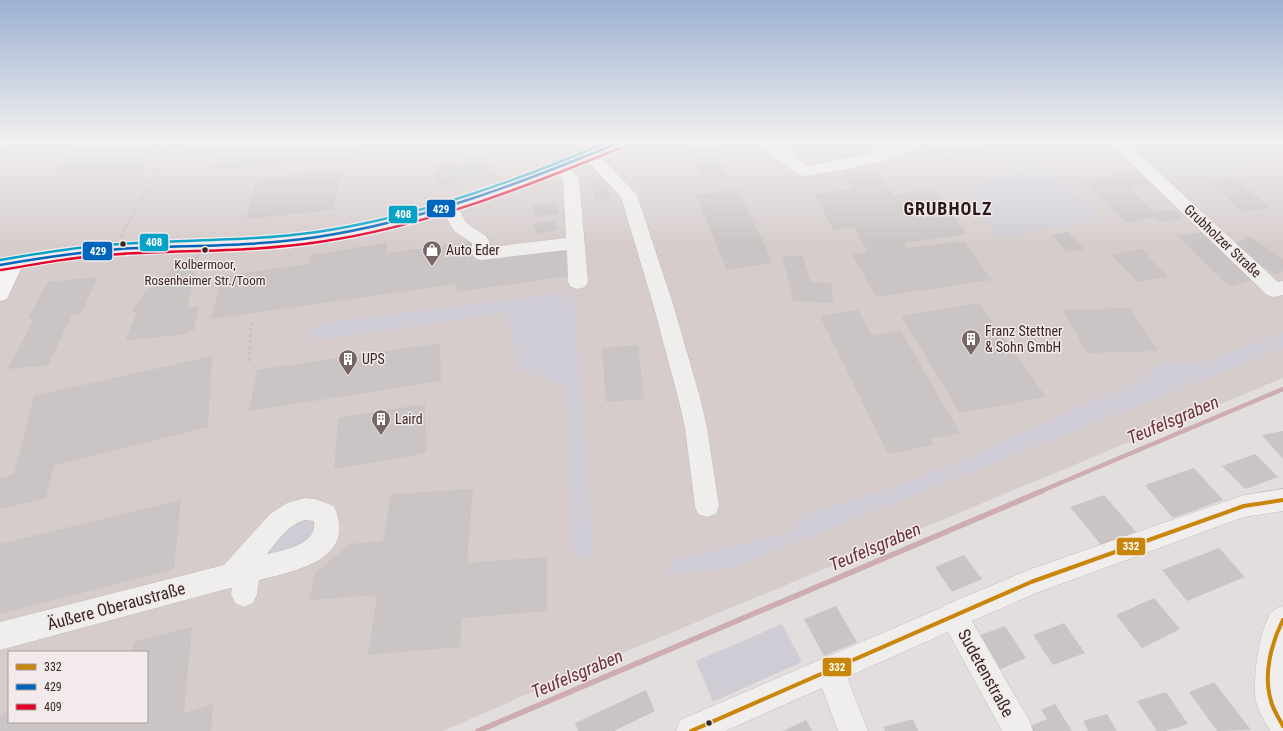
<svg xmlns="http://www.w3.org/2000/svg" width="1283" height="731" viewBox="0 0 1283 731" font-family="'Roboto Condensed',sans-serif">
  <style>
    .built { fill: #d6cccc; fill-rule: evenodd }
    .green { fill: #cfccd6 }
    .lines { fill: none; stroke-linecap: round; stroke-linejoin: round }
    .stream-far1 { stroke: #ceadb0; stroke-width: 4.5 }
    .stream { stroke: #ceadb0; stroke-width: 5.5 }
    .building { fill: #cac4c4 }
    .minor-casing { stroke: #c1bcbc; stroke-width: 1 }
    .highway-casing { stroke: #b8b0b0; stroke-width: 1 }
    .path-far1 { stroke: #c4bfbf; stroke-width: 2; stroke-dasharray: 2.5 2.5; stroke-linecap: butt }
    .path { stroke: #c4bfbf; stroke-width: 2.5; stroke-dasharray: 3 3; stroke-linecap: butt }
    .minor { fill: #f0eded; fill-rule: evenodd }
    .highway { fill: #f4f2f2; fill-rule: evenodd }
    .bus-1-casing { stroke: #f3ebeb; stroke-width: 7 }
    .bus-2-casing { stroke: #f3ebeb; stroke-width: 5 }
    .bus-3-casing { stroke: #f3ebeb; stroke-width: 5 }
    .bus-4-casing { stroke: #f3ebeb; stroke-width: 5 }
    .bus-1 { stroke: #c8860a; stroke-width: 4 }
    .bus-2 { stroke: #0065bd; stroke-width: 2.5 }
    .bus-3 { stroke: #e4002b; stroke-width: 2.5 }
    .bus-4 { stroke: #03a2c6; stroke-width: 2.5 }
    .bus-dot { fill: #3b2726; stroke: #f3ebeb; stroke-width: 1.5 }
    .labels { text-anchor: middle; stroke-width: 3; stroke-linejoin: round; paint-order: stroke }
    .bus-label { font-size: 13px; fill: #3b2726; stroke: #f3ebeb }
    .street-label { font-size: 14px; fill: #3b2726; stroke: #f3ebeb }
    .poi-label { font-size: 14px; fill: #3b2726; stroke: #f3ebeb; text-anchor: start }
    .near-street-label { font-size: 17px; fill: #3b2726; stroke: #f3ebeb }
    .district-label { font-size: 18px; font-weight: bold; letter-spacing: 1px; fill: #2b1919; stroke: #f3ebeb }
    .near-water-label { font-size: 18px; font-style: italic; fill: #6d3237; stroke: #f3ebeb }
    .line-badge { stroke: #f3ebeb; stroke-width: 1.5 }
    .badge-label { font-size: 11px; text-anchor: middle; font-weight: bold; fill: #fff }
  </style>
  <rect width="100%" height="100%" fill="#e3dede"/>
  <path class="built" d="M0 143H1283V378L601 662 443 731H0ZM9 652H147V722H9Z"/>
  <g class="green">
    <polygon points="1017,143 1038,143 1046,152 1043,157 1078,200 1090,205 1098,214 1096,220 999,237 963,194 967,186 1011,170 995,151"/>
    <polygon points="1178,143 1233,143 1266,170 1200,180 1166,183 1134,153 1182,146"/>
    <polygon points="561,293 574,297 593,551 581,562 572,549 567,387 518,369 506,313 319,340 307,335 321,323"/>
    <polygon points="1283,333 1283,348 732,568 666,575 674,560 793,532 801,515 901,485 967,458 1136,381 1165,362 1201,363"/>
    <polygon points="298,522 306,522 312,525 313,533 309,542 265,556 279,532"/>
    <polygon points="782,624 802,662 713,702 696,661"/>
  </g>
  <g class="lines">
    <polyline class="stream-far1" points="1039,492 1283,389"/>
    <polyline class="stream" points="478,731 1042,491"/>
  </g>
  <g class="building">
    <polygon points="22,143 63,143 62,144 19,150"/>
    <polygon points="79,143 158,143 142,170 56,175"/>
    <polygon points="192,143 361,143 356,159 299,164 213,169 216,158 196,159 185,157"/>
    <polygon points="957,143 970,143 981,151 946,161 933,151"/>
    <polygon points="1127,143 1174,143 1176,145 1135,150"/>
    <polygon points="713,145 726,175 702,178 689,148"/>
    <polygon points="7,146 0,161 0,147"/>
    <polygon points="483,155 497,177 480,182 476,176 441,186 434,173 439,171 436,165 454,160 458,168 470,165 466,159"/>
    <polygon points="876,169 893,195 934,189 967,234 904,243 907,248 964,241 992,280 876,297 852,254 868,252 854,227 834,230 814,194 852,189 843,173"/>
    <polygon points="340,171 334,210 246,219 257,179"/>
    <polygon points="1136,171 1150,184 1128,188 1154,212 1172,209 1183,218 1161,222 1156,217 1127,223 1083,181"/>
    <polygon points="1234,177 1270,208 1243,212 1208,181"/>
    <polygon points="605,178 610,199 595,200 591,180"/>
    <polygon points="738,190 773,263 727,270 696,195"/>
    <polygon points="556,202 559,213 535,217 532,206"/>
    <polygon points="554,220 558,230 537,234 533,224"/>
    <polygon points="1068,232 1084,249 1067,252 1051,235"/>
    <polygon points="1202,232 1253,280 1230,287 1178,236"/>
    <polygon points="1250,237 1283,259 1283,271 1275,275 1231,244"/>
    <polygon points="473,242 475,261 565,249 570,276 457,292 456,284 211,319 222,276 309,264 310,255 387,243 387,253"/>
    <polygon points="1142,249 1168,276 1137,282 1112,255"/>
    <polygon points="200,253 187,307 199,307 194,330 185,334 125,341 137,312 131,312 147,290 176,266"/>
    <polygon points="802,255 811,282 831,283 834,303 792,301 791,289 782,257"/>
    <polygon points="98,277 81,314 72,315 48,365 8,369 34,319 28,319 48,282"/>
    <polygon points="979,303 1046,397 960,413 901,316"/>
    <polygon points="1130,308 1158,351 1087,353 1063,310"/>
    <polygon points="858,310 872,336 901,331 960,433 930,439 934,445 888,454 820,316"/>
    <polygon points="440,343 441,381 249,411 257,370"/>
    <polygon points="638,345 644,399 606,402 602,348"/>
    <polygon points="212,356 208,427 54,465 46,498 0,509 0,478 14,474 34,396"/>
    <polygon points="425,404 426,453 334,469 338,418"/>
    <polygon points="1283,431 1283,459 1262,435"/>
    <polygon points="1255,454 1278,477 1245,489 1222,466"/>
    <polygon points="1194,468 1223,500 1173,518 1145,485"/>
    <polygon points="473,489 467,563 547,557 547,611 462,618 460,647 368,655 377,595 309,600 315,573 350,544 383,541 391,494"/>
    <polygon points="1104,495 1136,532 1102,546 1070,507"/>
    <polygon points="181,500 174,569 0,614 0,544"/>
    <polygon points="1219,548 1245,577 1187,601 1162,570"/>
    <polygon points="964,555 982,579 952,592 935,567"/>
    <polygon points="1154,598 1180,629 1142,648 1116,615"/>
    <polygon points="836,606 857,642 824,656 804,619"/>
    <polygon points="1064,623 1085,653 1053,665 1033,635"/>
    <polygon points="1005,626 1026,658 996,671 975,637"/>
    <polygon points="192,627 184,713 213,704 211,731 0,731 0,714 9,711 9,722 147,722 147,652 133,652 134,642"/>
    <polygon points="1214,682 1251,730 1217,731 1189,692"/>
    <polygon points="646,690 655,711 614,731 578,731 575,723"/>
    <polygon points="1166,692 1188,724 1166,731 1157,731 1137,701"/>
    <polygon points="1055,704 1072,731 1030,731 1028,727 1047,719 1041,710"/>
    <polygon points="1107,714 1117,731 1088,731 1083,721"/>
    <polygon points="913,719 918,731 885,731 883,727"/>
    <polygon points="806,720 812,731 783,731"/>
  </g>
  <g class="lines">
    <defs>
      <g id="minor">
        <path d="M606 143H626L624 146 600 156 637 195 673 304 701 401 707 428 719 506 716 514 707 517 698 514 695 506 685 428 679 401 653 304 621 197 588 162 571 169 579 178 588 282 585 287 578 289 571 287 568 282 567 250 481 260 475 258 472 254V243L454 231 444 214 363 235 318 243 254 250 105 256 0 271V259C40 252 80 245 121 243 186 239 252 239 317 231 417 217 513 182 606 143ZM558 174 563 179 566 238 490 247C490 232 475 232 467 223 464 220 462 214 459 209Z"/>
        <path d="M758 143H776L808 166 867 154 899 143H919C907 161 828 172 805 176L799 175 760 146Z"/>
        <polygon points="1110,143 1127,143 1278,282 1283,281 1283,295 1274,297 1267,295"/>
        <polygon points="1283,489 1283,511 1244,517 1036,593 972,621 1029,720 1033,731 1002,731 948,632 847,677 868,731 838,731 822,688 725,731 676,731 680,720 943,607 943,606 1031,569 1244,495"/>
        <path d="M305 498 315 499 334 506C358 559 297 571 259 580L257 594 253 603 244 607 235 603 231 594 232 588H230L0 650V622L224 565 270 514 287 503ZM305 520 314 521C318 545 284 550 267 554 277 541 289 524 305 520Z"/>
        <path d="M1283 606V731H1270C1264 720 1257 709 1255 697 1253 680 1260 620 1274 610 1277 608 1280 608 1283 606Z"/>
      </g>
      <polygon id="highway" points="14,256 21,258 24,263 7,299 0,301 0,272 7,258"/>
    </defs>
    <use href="#minor" class="minor-casing"/>
    <use href="#highway" class="highway-casing"/>
    <g class="path-far1">
      <polyline points="972,143 980,148"/>
      <polyline points="121,236 172,143"/>
    </g>
    <polyline class="path" points="249,361 251,323"/>
    <use href="#minor" class="minor"/>
    <use href="#highway" class="highway"/>
    <defs>
      <g id="bus-1">
        <path d="M1283 620C1271 644 1263 675 1271 701 1273 710 1279 718 1283 726"/>
        <polyline points="691,731 1031,582 1244,506 1283,500"/>
      </g>
      <path id="bus-2" d="M0 265C40 258 80 252 120 249 186 245 252 247 317 237 422 221 521 183 618 143"/>
      <path id="bus-3" d="M1 270C41 263 81 256 121 254 187 250 254 252 319 242 423 227 523 188 620 148"/>
      <path id="bus-4" d="M0 260C35 254 70 248 105 245 176 239 247 242 317 232 417 217 513 182 606 143"/>
    </defs>
    <use href="#bus-1" class="bus-1-casing"/>
    <use href="#bus-2" class="bus-2-casing"/>
    <use href="#bus-3" class="bus-3-casing"/>
    <use href="#bus-4" class="bus-4-casing"/>
    <use href="#bus-1" class="bus-1"/>
    <use href="#bus-2" class="bus-2"/>
    <use href="#bus-3" class="bus-3"/>
    <use href="#bus-4" class="bus-4"/>
  </g>
  <linearGradient id="sky" x2="0" y2="1"><stop stop-color="#9db1d2"/><stop offset="0.58" stop-color="#f2f0f0"/><stop offset="1" stop-color="#f2f0f0" stop-opacity="0"/></linearGradient>
  <rect width="1283" height="245" fill="url(#sky)"/>
  <defs>
    <symbol id="shop-pin" viewBox="-11 -11 22 30"><path d="M0 17L-7.5 6A9.5 9.5 0 1 1 7.5 6Z" fill="#766766" stroke="#f3ebeb"/><path d="M-5-2.5h2.3a2.7 3.5 0 0 1 5.4 0H5L5.5 6h-11ZM-1.5-2.5h3a1.5 2.3 0 0 0-3 0Z" fill="#fff"/></symbol>
    <symbol id="building-pin" viewBox="-11 -11 22 30"><path d="M0 17L-7.5 6A9.5 9.5 0 1 1 7.5 6Z" fill="#766766" stroke="#f3ebeb"/><path d="M-4-6H4V6H1V3H-1V6H-4ZM-2.5-4.3h1.7v1.8h-1.7ZM.8-4.3h1.7v1.8H.8ZM-2.5-1h1.7V.8h-1.7ZM.8-1h1.7V.8H.8Z" fill="#fff"/></symbol>
  </defs>
  <g fill-rule="evenodd">
    <use href="#shop-pin" x="421" y="239" width="22" height="30"/>
    <use href="#building-pin" x="960" y="328" width="22" height="30"/>
    <use href="#building-pin" x="337" y="348" width="22" height="30"/>
    <use href="#building-pin" x="370" y="408" width="22" height="30"/>
  </g>
  <g class="bus-dot">
    <circle cx="123" cy="244" r="3.5"/>
    <circle cx="205" cy="250" r="3.5"/>
    <circle cx="709" cy="723" r="3.5"/>
  </g>
  <g class="labels">
    <g class="bus-label">
      <text x="205" y="269">Kolbermoor,<tspan x="205" dy="16">Rosenheimer Str./Toom</tspan></text>
    </g>
    <g class="street-label">
      <text transform="translate(1223 241) rotate(43)" y="5">Grubholzer Straße</text>
    </g>
    <g class="poi-label">
      <text x="446" y="255">Auto Eder</text>
      <text x="985" y="336">Franz Stettner<tspan x="985" dy="16">&amp; Sohn GmbH</tspan></text>
      <text x="362" y="364">UPS</text>
      <text x="395" y="424">Laird</text>
    </g>
    <g class="near-street-label">
      <text transform="translate(116 606) rotate(-15)" y="6">Äußere Oberaustraße</text>
      <text transform="translate(986 673) rotate(61)" y="6">Sudetenstraße</text>
    </g>
    <g class="district-label">
      <text x="948" y="215">GRUBHOLZ</text>
    </g>
    <g class="near-water-label">
      <text transform="translate(1173 420) rotate(-23)" y="6">Teufelsgraben</text>
      <text transform="translate(875 547) rotate(-23)" y="6">Teufelsgraben</text>
      <text transform="translate(577 674) rotate(-23)" y="6">Teufelsgraben</text>
    </g>
  </g>
  <g class="line-badge">
    <rect x="426" y="199" width="30" height="19" rx="4" fill="#0065bd"/>
    <rect x="388" y="205" width="30" height="19" rx="4" fill="#03a2c6"/>
    <rect x="139" y="233" width="30" height="19" rx="4" fill="#03a2c6"/>
    <rect x="82" y="241" width="31" height="20" rx="4" fill="#0065bd"/>
    <rect x="1116" y="537" width="30" height="19" rx="4" fill="#c8860a"/>
    <rect x="822" y="657" width="30" height="20" rx="4" fill="#c8860a"/>
  </g>
  <g class="badge-label">
    <text x="441" y="213">429</text>
    <text x="403" y="218">408</text>
    <text x="154" y="246">408</text>
    <text x="98" y="255">429</text>
    <text x="1131" y="550">332</text>
    <text x="837" y="671">332</text>
  </g>
  <rect x="8" y="651" width="140" height="72" fill="#f3ebeb" stroke="#a99d9c"/>
  <rect x="16" y="664" width="20" height="6" fill="#c8860a" stroke="#a99d9c"/>
  <text x="44" y="671" font-size="12" fill="#3b2726">332</text>
  <rect x="16" y="684" width="20" height="6" fill="#0065bd" stroke="#a99d9c"/>
  <text x="44" y="691" font-size="12" fill="#3b2726">429</text>
  <rect x="16" y="704" width="20" height="6" fill="#e4002b" stroke="#a99d9c"/>
  <text x="44" y="711" font-size="12" fill="#3b2726">409</text>
</svg>
